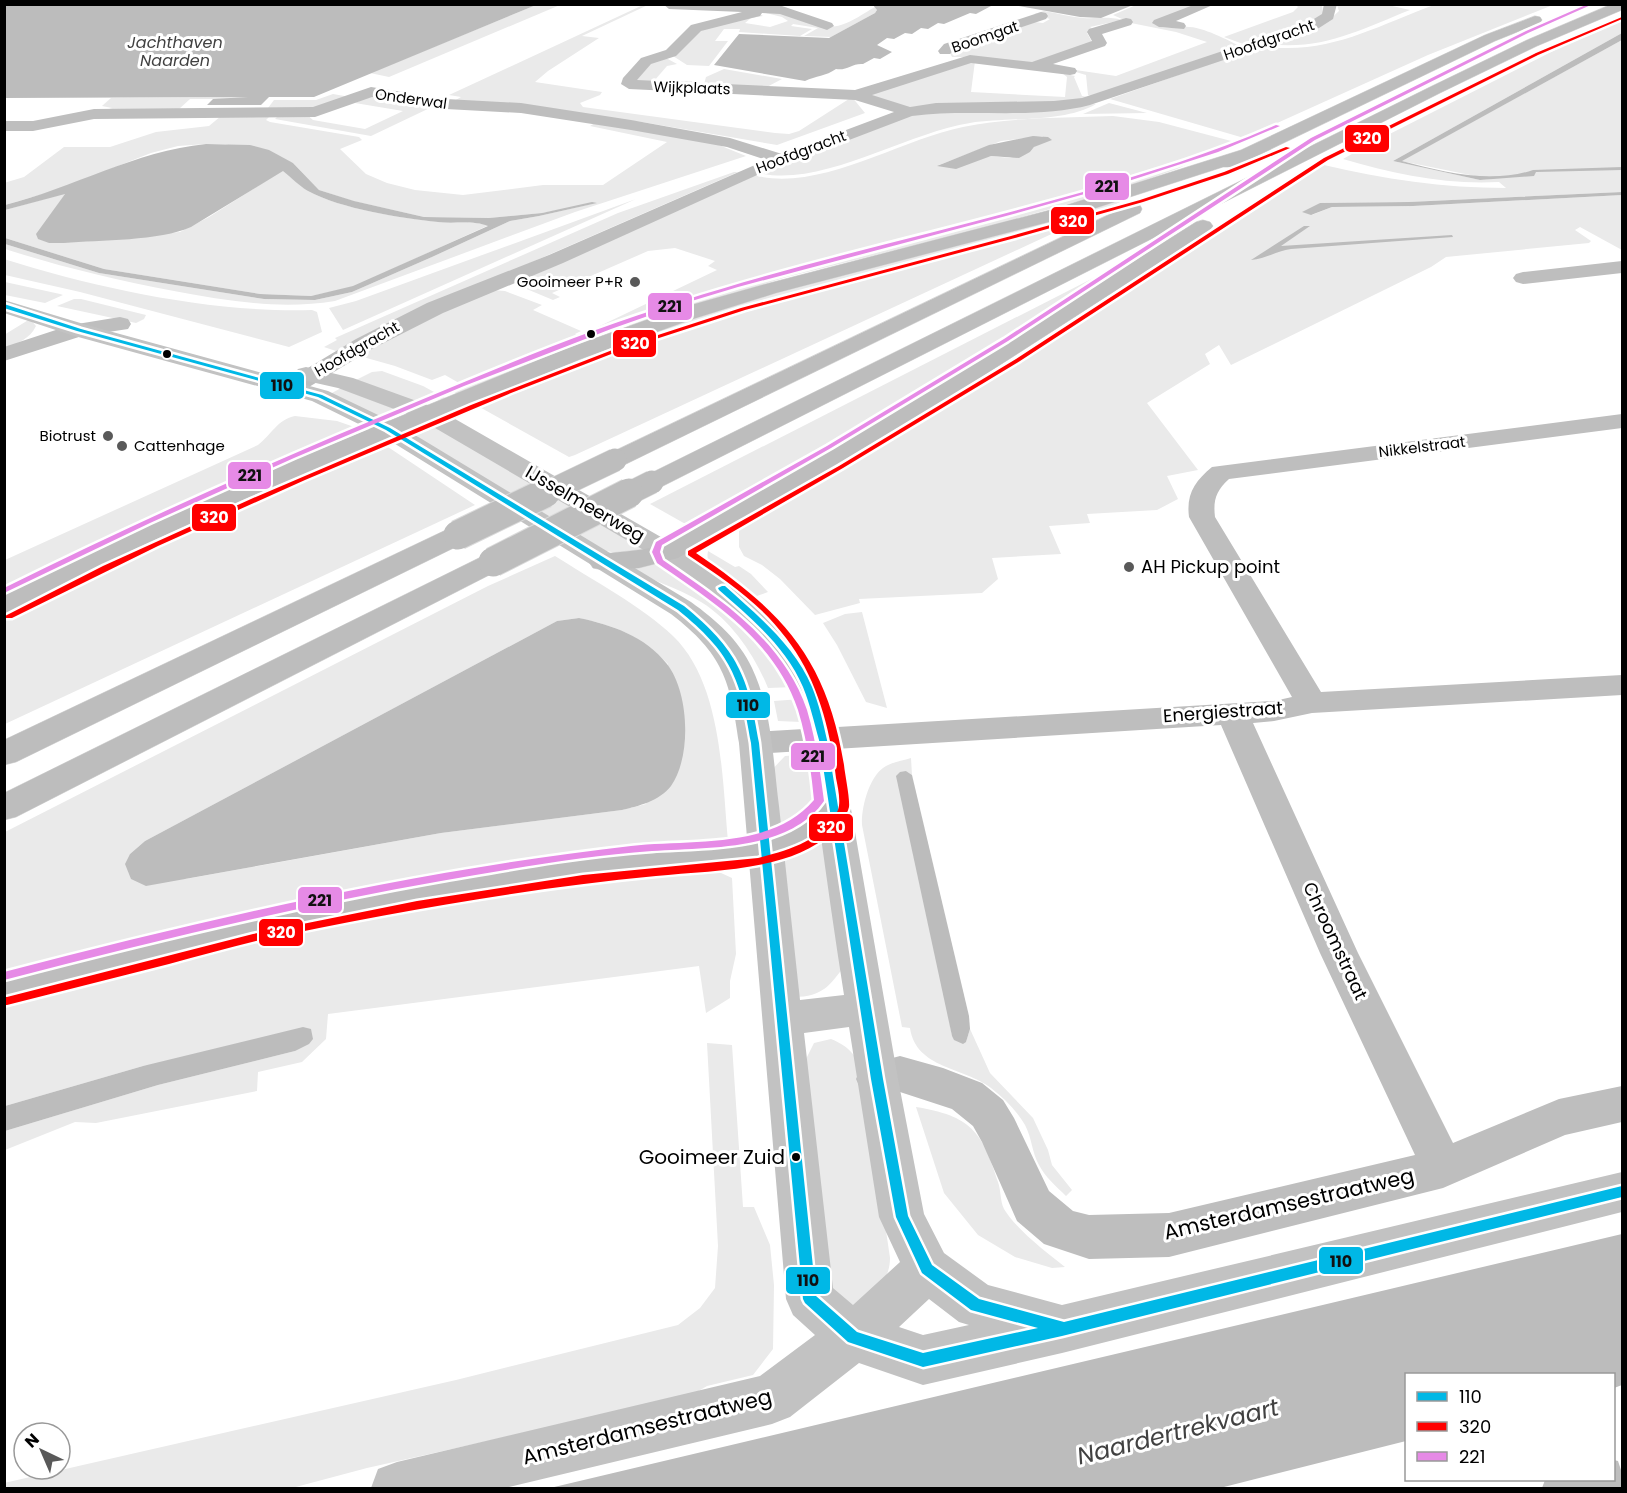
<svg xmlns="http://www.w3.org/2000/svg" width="1627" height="1493" viewBox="0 0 1627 1493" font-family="Poppins,sans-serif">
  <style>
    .green { fill: #eaeaea; fill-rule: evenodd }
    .water { fill: #bcbcbc }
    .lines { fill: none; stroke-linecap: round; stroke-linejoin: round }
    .highway-casing { stroke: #dbdbdb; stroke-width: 1 }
    .street { fill: #bebebe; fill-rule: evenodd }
    .secondary { fill: #c2c2c2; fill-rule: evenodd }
    .highway { fill: #bdbdbd; fill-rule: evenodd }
    .highway-bridge-far1-casing { stroke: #dbdbdb; stroke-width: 24; stroke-linecap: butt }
    .highway-bridge-casing { stroke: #dbdbdb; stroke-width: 31; stroke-linecap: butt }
    .highway-bridge-far1 { stroke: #bdbdbd; stroke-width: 23 }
    .highway-bridge { stroke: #bdbdbd; stroke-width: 29 }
    .bus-1-casing { stroke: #fff; stroke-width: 5 }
    .bus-2-casing { stroke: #fff; stroke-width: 5 }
    .bus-3-casing { stroke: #fff; stroke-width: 5 }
    .bus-1 { fill: #00b8e6; fill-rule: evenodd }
    .bus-2 { fill: #f00; fill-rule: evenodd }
    .bus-3 { fill: #e68ae6; fill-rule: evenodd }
    .poi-dot { fill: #595959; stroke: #fff; stroke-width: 2 }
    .bus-dot { fill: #000; stroke: #fff; stroke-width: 2 }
    .labels { text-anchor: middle; stroke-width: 6; stroke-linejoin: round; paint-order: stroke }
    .far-street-label { font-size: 15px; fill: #000; stroke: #fff }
    .far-poi-label { font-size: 15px; fill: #000; stroke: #fff; text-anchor: end }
    .far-water-label { font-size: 16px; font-style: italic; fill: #414141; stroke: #fff }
    .street-label { font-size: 18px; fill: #000; stroke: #fff }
    .poi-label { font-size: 18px; fill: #000; stroke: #fff; text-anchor: start }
    .near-bus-label { font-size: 20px; fill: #000; stroke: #fff; text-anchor: end }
    .near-street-label { font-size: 21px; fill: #000; stroke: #fff }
    .near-water-label { font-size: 24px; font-style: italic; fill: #414141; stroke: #fff }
    .line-badge { stroke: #fff; stroke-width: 2 }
    .badge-label { font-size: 16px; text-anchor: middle; font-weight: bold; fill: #fff }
    .pale-badge-label { font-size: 16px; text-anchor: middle; font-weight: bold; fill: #111 }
  </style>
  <rect width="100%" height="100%" fill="#fff"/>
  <g class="green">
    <polygon points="650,4 582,36 599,38 548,71 535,82 602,92 600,95 580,103 583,107 775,133 789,134 799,131 852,97 865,113 777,145 642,122 454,101 461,97 449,95 643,5"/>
    <polygon points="536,5 560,5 389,77 370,73"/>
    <path d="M1136 5H1203L1153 24 1159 25 1160 27C1169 29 1175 27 1183 27 1200 25 1227 40 1242 47L1091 96 1088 95 1086 75 1062 68 1116 76 1207 42 1176 32 1131 23 1113 15Z"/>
    <polygon points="1296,5 1322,5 1323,14 1316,20 1246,45 1224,37 1293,12 1298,7"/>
    <path d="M1337 5H1388L1410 10C1362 29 1322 51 1268 44L1326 23 1339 11Z"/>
    <path d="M1434 5H1553L1428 55 1244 138 1110 99 1261 46C1327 56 1374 27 1434 5Z"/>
    <path d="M875 7 877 10 875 13 831 37 804 36 818 28 793 24 791 26 812 29 800 36 739 32 740 29H724L715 41H728L709 66 687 65 673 56 699 28 758 13 763 16 751 18 745 23 770 27 788 21 782 17 762 12C789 8 815 33 841 25 852 22 864 13 875 7Z"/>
    <path d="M1044 11C1057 13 1070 17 1083 18 1098 19 1107 16 1122 20L1090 27 1095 30 1087 33 1092 42 1028 64 970 57H952L949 51 1034 22 1043 23 1050 19 1034 14Z"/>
    <path d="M1622 16V33L1393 161 1480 180 1492 179 1490 176 1480 177 1401 161 1622 40V192L1409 202 1320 203 1312 215 1332 207 1413 206 1622 195V250L1580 227 1575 230 1591 241 1589 243 1446 257 1431 267 1231 365 1219 345 1205 354 1210 364 1147 403 1198 470 1167 476 1178 499 1157 510 1087 514 1090 523 1049 526 1061 554 992 558 998 579 982 593 859 599 860 603 815 615 780 579 762 565 744 556 739 547V525L959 394 1201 237 1324 165C1383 179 1444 188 1506 188L1499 182C1447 185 1393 174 1343 159L1366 146Z"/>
    <polygon points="666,58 677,64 667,66 654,81 691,81 696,82 695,85 643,83 635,80 652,62"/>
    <polygon points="975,61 971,92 1065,97 1067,77 1062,73 1075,76 1074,77 1082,96 1088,97 1072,101 908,107 871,97 871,92"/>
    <polygon points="724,69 782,79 763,89 704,84 706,77"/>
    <polygon points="333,94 350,97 320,109 265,112 274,100 316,100"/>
    <polygon points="248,97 246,99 190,99 179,109 109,109 112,108 102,106 111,98"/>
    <polygon points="368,97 383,97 434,106 371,136 275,119 278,116 307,115 313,120 365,129 403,111 355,103"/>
    <polygon points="1109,103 1147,113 1083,114"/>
    <path d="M1096 104C1065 123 1007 117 970 123 906 133 821 188 759 173L903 118 919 114Z"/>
    <path d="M221 116H270L266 120 270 122 359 137 362 140 340 149 366 174 387 183 415 190 463 195 543 185H603L667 142 590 126 595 123 714 143 746 156 575 212 335 301C280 310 228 301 174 291 116 280 61 267 5 249V244L99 273 264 299 315 300 352 292 432 257 510 221 539 216 596 203 542 213 489 218 424 217 353 201 319 190 293 163 225 144H206L178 146 151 153 57 190 5 205 4 183 24 177 64 147H110L156 132 209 126Z"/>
    <path d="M1113 116 1159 122 1235 142 1177 169 1111 192 964 233 787 277 630 326 622 322 585 335 583 334 717 270 708 266 715 261 675 248 648 251 552 293 560 297 553 300 517 285 515 282 753 175C819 193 898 140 963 127 1012 117 1063 118 1113 116ZM1043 136 1030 152 1010 158 991 156 939 165 1001 141Z"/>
    <path d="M283 170C291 177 299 185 308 191 341 209 402 218 439 222 456 224 473 221 489 225L353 287 311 296 260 294 104 269 5 238V210L66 193 37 234 49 243 180 232 209 217Z"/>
    <polygon points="734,172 738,172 372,332 336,351 324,347 337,340 335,338 618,213"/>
    <polygon points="1129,198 575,455 569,457 467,400 701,312"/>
    <polygon points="636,199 343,330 329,308 356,301"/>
    <polygon points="1156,246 901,408 689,526 650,504"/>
    <path d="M4 259C99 289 213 313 312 310L317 312 322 332 289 347 80 292 5 275Z"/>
    <polygon points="5,282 60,294 63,295 45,303 5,295"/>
    <polygon points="492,290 505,291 542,305 533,310 581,331 575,334 579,337 459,383 445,375 432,380 395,366 356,355 379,342"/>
    <polygon points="74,299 81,299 146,315 144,319 136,323 57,306"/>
    <path d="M30 319 36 326C30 339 18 343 5 348L4 335Z"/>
    <polygon points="581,339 586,342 460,395 450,390"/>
    <polygon points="382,371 423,386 447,399 409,401 354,381 372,372"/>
    <path d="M343 387 404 413C381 426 352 404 330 394Z"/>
    <path d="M295 416 337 421 360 429 347 437C230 485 116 536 5 594V560L258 445C271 435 278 419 295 416Z"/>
    <polygon points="427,422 646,551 616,553 597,549 432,448 411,431 413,426"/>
    <polygon points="376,439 475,505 5,724 5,611 87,568"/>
    <path d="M708 551 735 567 739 566 751 574 768 592 754 597C737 587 703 574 708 551Z"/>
    <path d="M555 556C591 579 643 607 673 636 722 683 722 777 728 841L5 982V832L488 586ZM579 618C619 627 638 635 668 664L646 804 622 810 441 833 186 879 130 854 145 841 557 621Z"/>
    <path d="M670 561 694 576 764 640 795 687 768 688C755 656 732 621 701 602 677 587 649 580 625 566Z"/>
    <polygon points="862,612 887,708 866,702 837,645 823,623 845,614"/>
    <polygon points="801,699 805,719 801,722 778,721 774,701"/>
    <polygon points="800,755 814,760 819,803 802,821 774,835 768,774 785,756"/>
    <path d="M911 758 912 775 906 771 952 1036 966 1042 970 1029 990 1073 1033 1118 1048 1150 1052 1165 1072 1190 1066 1196C1056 1186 1045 1177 1039 1165 1032 1153 1032 1138 1025 1125 1017 1111 1004 1098 991 1088 964 1067 916 1069 910 1028L902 1027 862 825C861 808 869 778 883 768 891 762 902 761 911 758Z"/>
    <path d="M824 828 846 964C830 985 823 997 794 997L778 853Z"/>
    <path d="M692 869 721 873 732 878 736 954 730 981V998L706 1013 699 966 328 1014 326 1039 302 1062 258 1072 257 1091 96 1123 75 1122 5 1150V1131L158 1085 295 1051 143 1066 5 1106V1008C138 969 272 933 409 909 503 891 598 880 692 869Z"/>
    <path d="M831 1039C848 1046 857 1055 863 1073L890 1258C890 1285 868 1298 849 1314L831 1294 801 1069 814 1043Z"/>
    <polygon points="707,1043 732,1045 743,1207 754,1207 770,1245 774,1285 773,1349 753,1375 707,1386 690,1396 367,1468 292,1488 5,1488 4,1483 456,1380 678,1325 700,1308 715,1288 718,1246"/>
    <path d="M916 1107C971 1116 982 1131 998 1182 1001 1190 1000 1201 1004 1209 1016 1229 1046 1252 1065 1267L1052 1268 1015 1257 978 1235 944 1193Z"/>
  </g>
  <g class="water">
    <polygon points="4,5 5,4 536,5 314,97 269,97 261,105 207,105 213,99 248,97 5,98"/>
    <path d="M873 5H1008L991 6 976 14 970 13 944 24 938 23 928 29 921 28 912 34 905 33 894 39 887 38 877 45 892 52 880 59 874 58 863 64C852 63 847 71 836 69 826 76 816 76 805 81L714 65 739 34 829 38 875 13 877 10Z"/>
    <polygon points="1013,5 1133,5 1101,18 1080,17"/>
    <path d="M1622 33V40L1402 161C1442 172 1492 184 1533 170L1622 167V170L1536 172 1534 176 1480 180 1393 161Z"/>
    <polygon points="1033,136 1048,137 1052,140 1034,147 1030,152 1019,158 991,156 956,169 937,166 989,145"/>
    <path d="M206 144 250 145 269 150 293 163 319 190 354 201 424 217 489 218 542 213 592 202 597 203 539 216 510 221 432 257 352 292 315 300 264 299 99 273 5 244V238L104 269 260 294 311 296 353 286 488 226C474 220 454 224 438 222 401 218 341 209 308 191 299 186 291 177 283 171L191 227C160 241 100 240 64 243H49L38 239 36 234 65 194 5 210V205C73 188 135 151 206 144Z"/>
    <polygon points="1622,192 1622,195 1413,206 1332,207 1311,215 1302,212 1320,203 1409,202"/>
    <path d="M1304 226H1310L1281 246 1452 235 1453 237 1291 249C1277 251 1265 259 1251 260Z"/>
    <path d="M579 618C612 625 645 636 667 664 689 692 692 756 671 786 659 801 639 806 622 810L441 833 146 886 131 879 125 864 130 854 145 841 557 621Z"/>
    <polygon points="906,771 912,775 969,1016 970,1029 966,1042 963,1044 954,1040 952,1036 896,776 900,772"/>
    <polygon points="303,1027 311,1029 313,1039 309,1044 295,1051 158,1085 5,1131 5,1106 143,1066"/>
    <polygon points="1622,1234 1622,1385 1614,1388 1614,1374 1406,1374 1406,1441 1220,1488 550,1488"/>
  </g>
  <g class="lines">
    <defs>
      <g id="highway">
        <polygon points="1612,4 1622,4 1622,10 1537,46 1440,93 661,487 652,490 643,487 639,482 643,477 1430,87 1527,40"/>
        <polygon points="1535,16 1540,17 1542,20 1540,23 1495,41 1234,167 1223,167 1068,217 776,293 693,319 581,359 238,502 137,548 14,611 4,614 4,593 117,536 220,490 565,349 677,309 762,285 1054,209 1241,150 1485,35"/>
        <polygon points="1133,203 1140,205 1142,209 1140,213 624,465 615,468 606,465 602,460 606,455"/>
        <path d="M1203 220 1210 222 1213 226 1210 230 947 399 678 558 639 568 603 570 593 568 589 562 593 556C615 551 637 552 658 546L930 389 1196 222Z"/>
        <polygon points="458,527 468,529 472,535 468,541 16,762 4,765 4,740 448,529"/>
        <polygon points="493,554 503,556 507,562 503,568 16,817 4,820 4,793 483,556"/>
        <path d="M832 793 844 796 849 805C833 832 809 849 778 857 742 867 704 866 666 870 610 876 555 884 500 892 332 918 168 959 4 1005V973L250 912 415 879 582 854 756 837 786 827 804 814 820 796Z"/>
      </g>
    </defs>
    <use href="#highway" class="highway-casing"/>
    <g class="street">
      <path d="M747 4 782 6 832 23 834 26 827 30 780 14 762 13 760 16 701 31 676 56 651 64 637 80 855 90 970 55 1032 62 1092 41 1087 32 1089 29 1126 18 1131 19 1133 22 1131 25 1102 34 1107 43 1105 46 1053 64 1075 68 1077 71 1075 74 1070 75 971 63 872 95 910 107 936 103 1054 101 1082 98 1309 22 1322 14 1324 4H1337L1333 19 1319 28 1090 105C1032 120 970 108 912 116L755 176 563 263 443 313 372 349 299 393 291 395 283 393 279 388 283 383 356 339 427 303 549 255 766 160 727 147 631 130 521 113 446 109 372 97 315 117 94 119 33 131H4V121H33L94 109 313 107 371 87 446 99 521 103 631 120 730 138 782 154 894 112 855 100 629 89 621 84 623 78 641 58 666 50 691 25 742 12 669 9 663 4Z"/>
      <polygon points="1196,4 1215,4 1176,21 1184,23 1186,26 1184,29 1159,27 1152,23 1154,20"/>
      <polygon points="1041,12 1046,13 1048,16 1046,19 954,50 950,54 940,54 938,51 944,44"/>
      <polygon points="1622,261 1622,273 1523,284 1516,282 1513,278 1516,274 1523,272"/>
      <polygon points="120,317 128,319 131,324 128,329 82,336 4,361 4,347 71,325"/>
      <path d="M1622 414V428L1229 479C1216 491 1213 500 1215 517L1321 692 1622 675V695L1312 713 1274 721 1253 723 1358 953 1453 1143 1559 1099 1622 1086V1122L1565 1135 1443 1188 1169 1257 1089 1259 1044 1244 1017 1221 982 1142 973 1126 952 1109 900 1092 877 1097 862 1092 856 1079 862 1066 900 1056 943 1068 982 1083 1003 1100 1014 1118 1049 1191 1073 1211 1089 1215 1169 1213 1415 1155 1320 953 1221 725 755 754 743 751 739 743 743 735 755 732 1274 701 1292 697 1189 517C1186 494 1195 481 1212 467Z"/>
      <polygon points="1614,1460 1618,1461 1622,1473 1622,1488 1542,1488 1545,1480 1614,1480"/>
    </g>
    <path class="secondary" d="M4 300 87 325 328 391 397 424 691 602C716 620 739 640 752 668 772 710 773 760 779 806 786 871 793 936 800 1000L844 995C835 938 827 881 819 823 811 771 809 711 779 665 757 630 721 601 688 576L418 418 338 388 298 379 294 374 298 369 306 367 353 378 436 408 708 564C754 598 800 639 824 692 831 707 835 724 839 740L898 1079 924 1214 944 1253 988 1285 1062 1305 1622 1172V1212L1062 1353 923 1385 859 1363 790 1417 772 1424 505 1488H371L378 1469 397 1462 760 1376 815 1335 793 1315 786 1299 739 743C730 680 723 654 671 614L379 434 312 401 71 335 4 313ZM849 1027 879 1217 900 1262 853 1305 833 1288 804 1033ZM929 1299 959 1322 969 1325 923 1335 899 1327Z"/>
    <use href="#highway" class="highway"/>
    <defs>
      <g id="highway-bridge-far1">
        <polyline points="542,495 615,460"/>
        <polyline points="626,495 652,482"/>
      </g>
      <g id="highway-bridge">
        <polyline points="458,535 545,493"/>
        <polyline points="493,562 629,493"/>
      </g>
    </defs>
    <use href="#highway-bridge-far1" class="highway-bridge-far1-casing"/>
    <use href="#highway-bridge" class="highway-bridge-casing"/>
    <use href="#highway-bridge-far1" class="highway-bridge-far1"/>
    <use href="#highway-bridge" class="highway-bridge"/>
    <defs>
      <path id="bus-1" d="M4 304 81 329 322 395 390 428 684 606C738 650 748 676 759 743L816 1296 857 1332 923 1353 1038 1328 971 1310 922 1273 896 1217 871 1079 819 740C814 722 810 704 803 687 786 647 751 618 719 590L718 588 722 586H725C758 616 794 645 812 687 819 704 823 722 827 740L883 1079 908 1216 932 1265 979 1299 1064 1322 1622 1186V1197L1062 1336 923 1367 848 1342 805 1303 803 1299 751 743C740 677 731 653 678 610L386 430 318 397 77 331 4 308Z"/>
      <g id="bus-2">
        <path d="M1622 17V19L1538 55 1328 160 1020 361 843 468 696 553C783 612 827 659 844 765 845 775 850 798 849 807 847 816 838 826 832 832 791 872 710 870 656 876 521 889 388 913 256 941 227 948 198 956 169 964 115 978 61 991 7 1005H4V997H7L253 934 417 901 583 875 758 858C786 851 825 840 838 810 841 801 838 788 836 778 830 728 817 678 786 638 760 603 724 579 688 555V551L839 466 1016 359 1324 158 1536 53Z"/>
        <polygon points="1286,147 1290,148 1228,174 1143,202 1015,238 745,310 619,351 511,393 305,480 158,546 12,618 6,618 5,616 103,566 251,499 471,405 615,349 741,308 1011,236 1140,200 1224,172"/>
      </g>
      <g id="bus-3">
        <path d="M1588 4H1593L1528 33 1315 140 1008 341 831 448 662 545 660 552 663 560C721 600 783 640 807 710 816 740 820 771 824 801 789 852 706 847 652 851 581 856 511 869 441 881 294 907 149 942 4 980V972C211 918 419 870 631 846 690 839 772 850 814 800 811 770 807 739 798 710 775 641 714 602 657 563L652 552 656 542 827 446 1004 339 1311 138 1526 31Z"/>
        <path d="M1276 125 1280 126 1218 152 1113 186 1006 216 738 287 685 303 611 329 464 386 294 458 150 523 4 593V588C141 520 280 458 421 400 507 364 593 328 682 301 814 259 950 230 1083 192 1149 172 1214 153 1276 125Z"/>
      </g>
    </defs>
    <use href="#bus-1" class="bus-1-casing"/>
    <use href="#bus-2" class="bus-2-casing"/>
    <use href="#bus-3" class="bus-3-casing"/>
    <use href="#bus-1" class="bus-1"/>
    <use href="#bus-2" class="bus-2"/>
    <use href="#bus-3" class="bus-3"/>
  </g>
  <g class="poi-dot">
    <circle cx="635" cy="282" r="6"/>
    <circle cx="108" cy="436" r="6"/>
    <circle cx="122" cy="446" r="6"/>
    <circle cx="1129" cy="567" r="6"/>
  </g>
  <g class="bus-dot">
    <circle cx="591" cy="334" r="5"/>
    <circle cx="167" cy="354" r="5"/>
    <circle cx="796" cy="1157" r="5"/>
  </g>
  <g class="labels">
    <g class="far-street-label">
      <text transform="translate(985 37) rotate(-19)" y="5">Boomgat</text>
      <text transform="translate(1269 40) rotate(-19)" y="5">Hoofdgracht</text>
      <text transform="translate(692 88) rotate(2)" y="5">Wijkplaats</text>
      <text transform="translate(411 99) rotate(8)" y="5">Onderwal</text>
      <text transform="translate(801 152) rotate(-21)" y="5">Hoofdgracht</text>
      <text transform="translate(357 349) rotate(-30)" y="5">Hoofdgracht</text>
      <text transform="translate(1422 447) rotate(-7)" y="5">Nikkelstraat</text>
    </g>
    <g class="far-poi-label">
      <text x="623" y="287">Gooimeer P+R</text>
      <text x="96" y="441">Biotrust</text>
      <text x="134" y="451" text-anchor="start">Cattenhage</text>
    </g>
    <g class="far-water-label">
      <text x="175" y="48">Jachthaven<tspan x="175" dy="18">Naarden</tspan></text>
    </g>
    <g class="street-label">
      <text transform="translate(585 504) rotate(30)" y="6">IJsselmeerweg</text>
      <text transform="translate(1223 712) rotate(-4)" y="6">Energiestraat</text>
      <text transform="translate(1335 941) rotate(65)" y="6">Chroomstraat</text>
    </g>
    <g class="poi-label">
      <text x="1141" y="573">AH Pickup point</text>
    </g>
    <g class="near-bus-label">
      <text x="785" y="1164">Gooimeer Zuid</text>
    </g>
    <g class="near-street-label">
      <text transform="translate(1289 1204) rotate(-13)" y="7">Amsterdamsestraatweg</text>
      <text transform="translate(647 1427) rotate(-14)" y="7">Amsterdamsestraatweg</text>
    </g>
    <g class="near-water-label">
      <text transform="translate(1178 1432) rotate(-14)" y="8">Naardertrekvaart</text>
    </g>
  </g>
  <g class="line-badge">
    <rect x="1344" y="124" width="46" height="29" rx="6" fill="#f00"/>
    <rect x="1084" y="172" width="46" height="29" rx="6" fill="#e68ae6"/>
    <rect x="1050" y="206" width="45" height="29" rx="6" fill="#f00"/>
    <rect x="647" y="292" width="46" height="29" rx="6" fill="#e68ae6"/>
    <rect x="612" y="329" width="45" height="29" rx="6" fill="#f00"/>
    <rect x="259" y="371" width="46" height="29" rx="6" fill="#00b8e6"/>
    <rect x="227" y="461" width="45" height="29" rx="6" fill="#e68ae6"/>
    <rect x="191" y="503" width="46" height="29" rx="6" fill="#f00"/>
    <rect x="725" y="691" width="46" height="28" rx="6" fill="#00b8e6"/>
    <rect x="790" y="742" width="46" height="29" rx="6" fill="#e68ae6"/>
    <rect x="808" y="813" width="46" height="29" rx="6" fill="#f00"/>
    <rect x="297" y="886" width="46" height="28" rx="6" fill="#e68ae6"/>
    <rect x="258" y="918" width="46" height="29" rx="6" fill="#f00"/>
    <rect x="1318" y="1246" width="46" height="29" rx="6" fill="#00b8e6"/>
    <rect x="785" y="1266" width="46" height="29" rx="6" fill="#00b8e6"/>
  </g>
  <g class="badge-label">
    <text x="1367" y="144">320</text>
    <text x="1073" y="227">320</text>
    <text x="635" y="349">320</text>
    <text x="214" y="523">320</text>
    <text x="831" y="833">320</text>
    <text x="281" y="938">320</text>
  </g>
  <g class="pale-badge-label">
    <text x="1107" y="192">221</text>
    <text x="670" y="312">221</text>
    <text x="282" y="391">110</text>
    <text x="250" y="481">221</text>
    <text x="748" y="711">110</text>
    <text x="813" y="762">221</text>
    <text x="320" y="906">221</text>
    <text x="1341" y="1267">110</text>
    <text x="808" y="1286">110</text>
  </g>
  <rect width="1627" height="1493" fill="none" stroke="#000000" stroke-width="12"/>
  <rect x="1405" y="1373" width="210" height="108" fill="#ffffff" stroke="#999999" stroke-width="1.5"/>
  <rect x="1417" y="1392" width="30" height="9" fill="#00b8e6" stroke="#999999" stroke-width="1.5"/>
  <text x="1459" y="1403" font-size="18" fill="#000000">110</text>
  <rect x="1417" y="1422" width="30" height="9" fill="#ff0000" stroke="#999999" stroke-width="1.5"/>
  <text x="1459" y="1433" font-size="18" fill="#000000">320</text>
  <rect x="1417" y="1452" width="30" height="9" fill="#e68ae6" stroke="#999999" stroke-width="1.5"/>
  <text x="1459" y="1463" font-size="18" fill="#000000">221</text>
  <g transform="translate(42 1451) rotate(316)"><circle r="28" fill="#ffffff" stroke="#999999" stroke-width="1.5"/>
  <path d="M0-4.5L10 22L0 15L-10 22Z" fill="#595959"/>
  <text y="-9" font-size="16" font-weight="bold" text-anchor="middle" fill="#000000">N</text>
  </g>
</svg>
